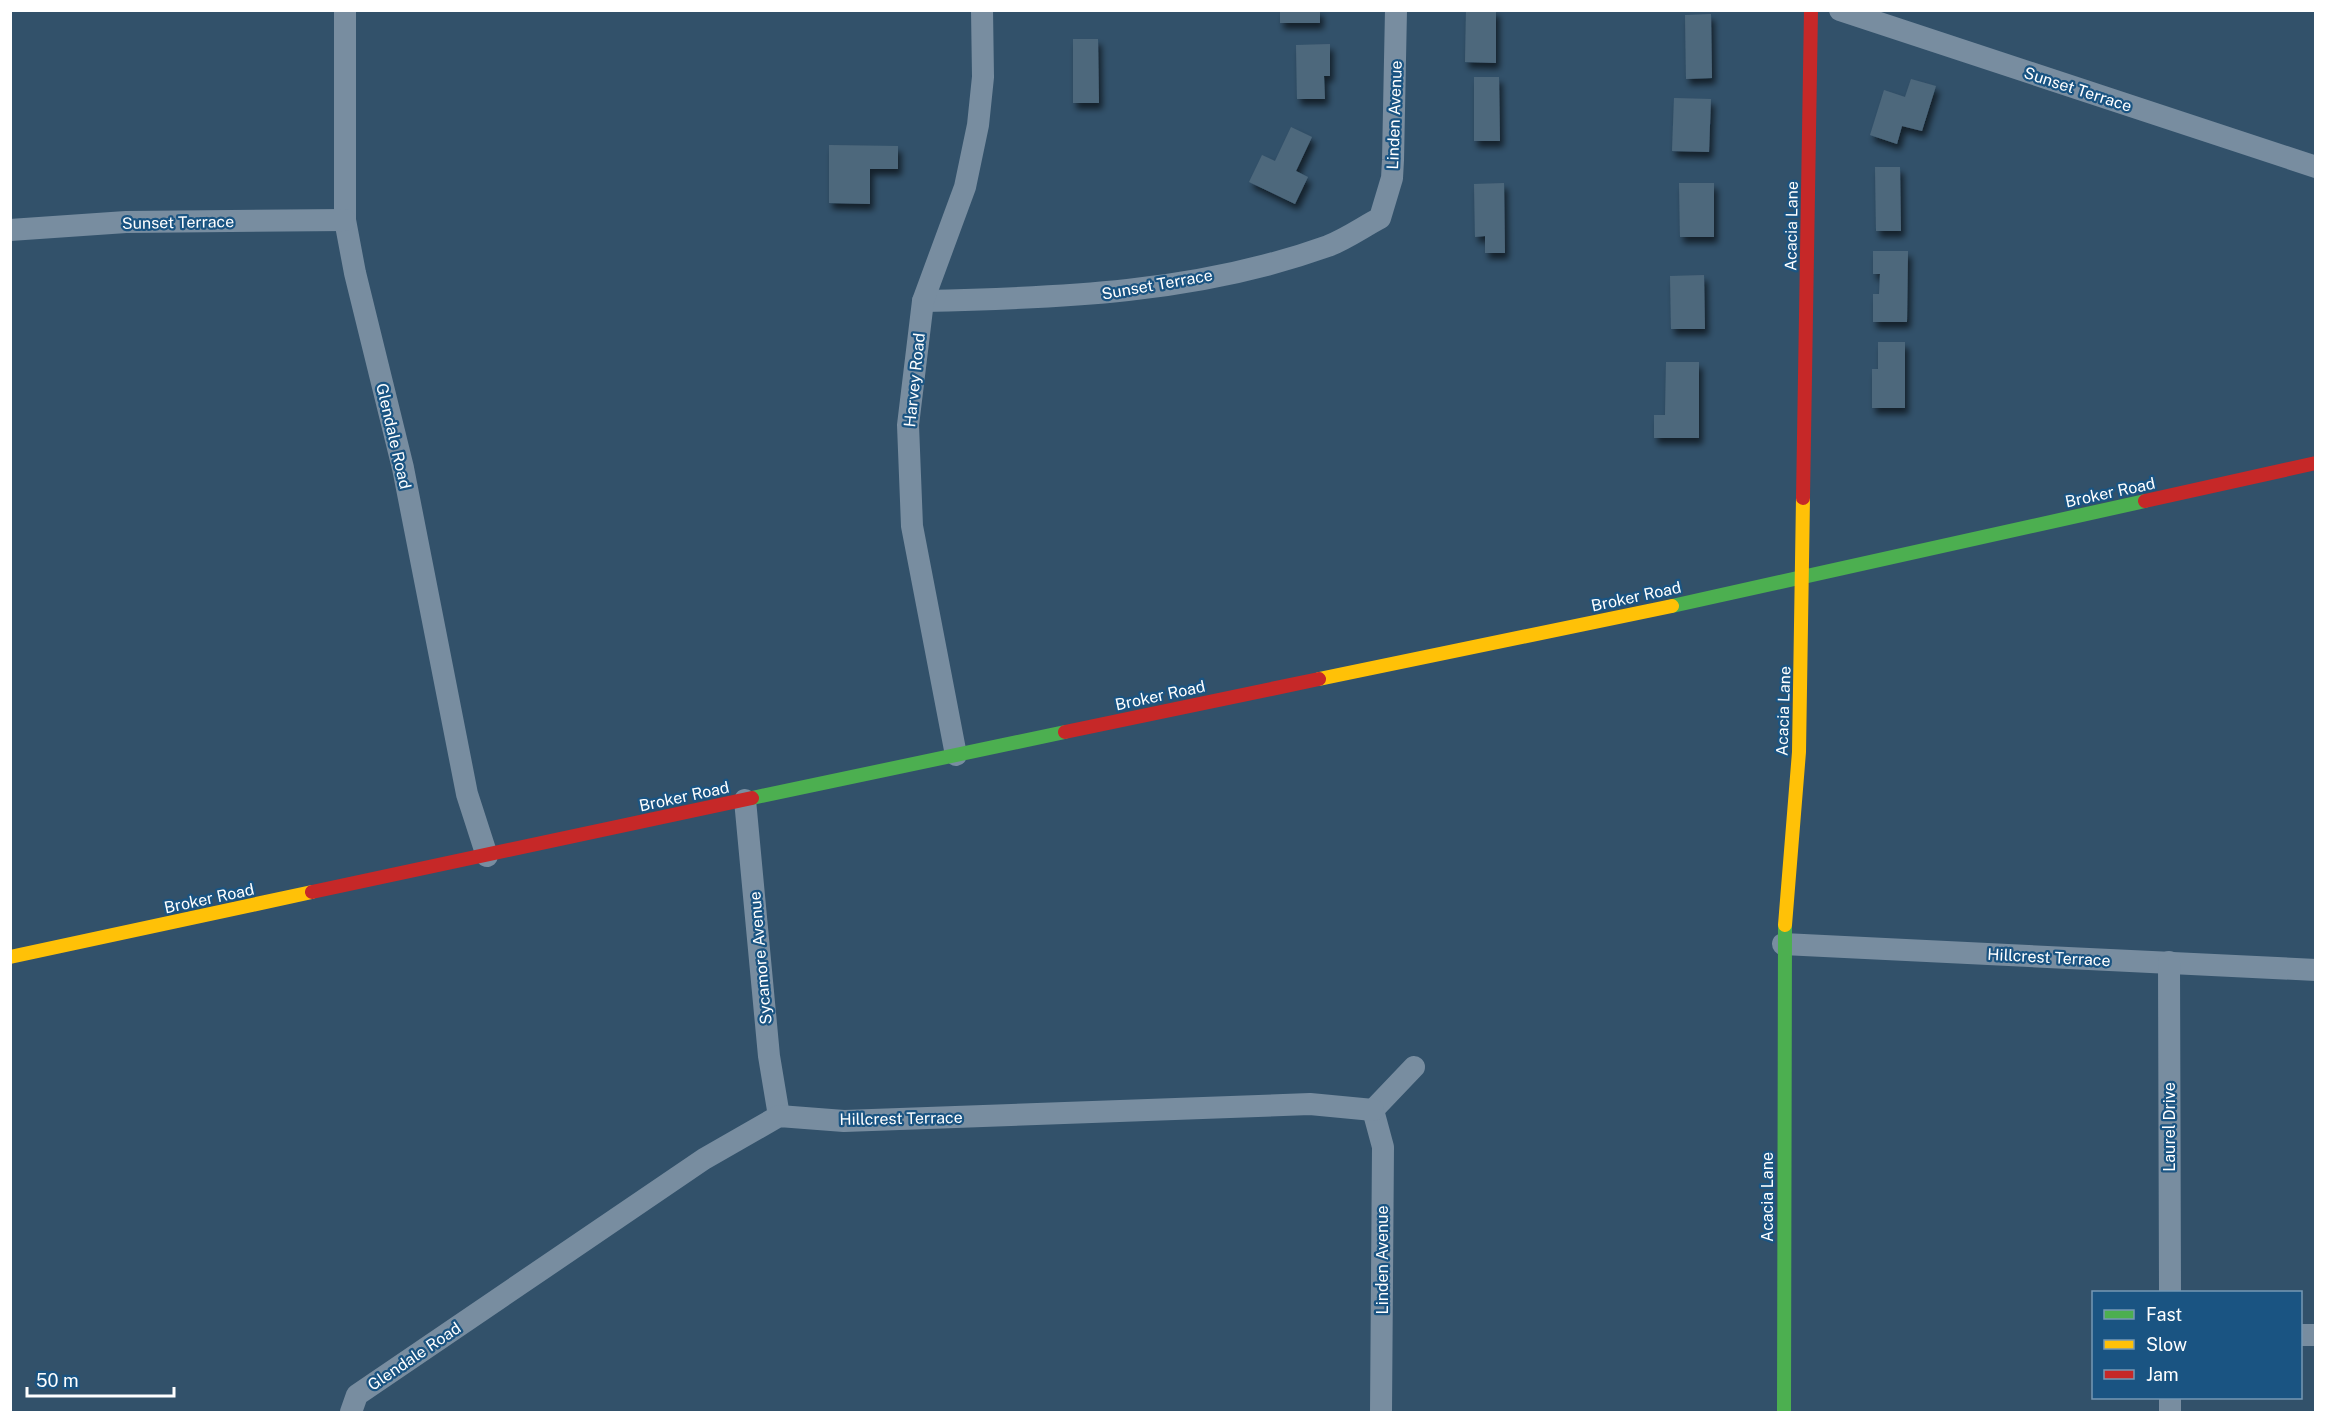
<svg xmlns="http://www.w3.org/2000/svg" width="2326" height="1423" viewBox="0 0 2326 1423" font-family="'Public Sans',sans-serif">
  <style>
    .building { fill: #4e687c; filter: url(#shadow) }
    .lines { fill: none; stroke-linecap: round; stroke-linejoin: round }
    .street { stroke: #788da0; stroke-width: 22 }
    .fast { stroke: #4caf50; stroke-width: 14 }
    .slow { stroke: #ffc107; stroke-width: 14 }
    .jam { stroke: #c62828; stroke-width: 14 }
    .labels { text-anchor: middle; stroke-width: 4.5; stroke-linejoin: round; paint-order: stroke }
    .street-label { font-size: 16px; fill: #fff; stroke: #1a5482 }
  </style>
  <defs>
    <filter id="shadow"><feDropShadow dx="3.5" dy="6" stdDeviation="3" flood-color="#0009"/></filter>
  </defs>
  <rect width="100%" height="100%" fill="#32516a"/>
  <g class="building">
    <rect x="1280" y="10" width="40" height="13"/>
    <polygon points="1466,10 1496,10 1496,63 1465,62"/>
    <polygon points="1711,14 1712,78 1686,79 1685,15"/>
    <polygon points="1073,39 1098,39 1099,103 1073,103"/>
    <polygon points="1330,44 1330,76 1324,76 1325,99 1297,99 1296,45"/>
    <polygon points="1474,77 1499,77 1500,141 1474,141"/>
    <polygon points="1911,79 1936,86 1922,131 1902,126 1897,144 1870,135 1884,90 1905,97"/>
    <polygon points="1674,98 1711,99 1709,152 1672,151"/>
    <polygon points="1291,127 1312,137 1296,171 1308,177 1295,204 1249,182 1262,155 1275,161"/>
    <polygon points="829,145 898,146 898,169 870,169 870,204 829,203"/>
    <polygon points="1875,167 1900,167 1901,231 1876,231"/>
    <polygon points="1504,183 1505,253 1485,253 1485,236 1475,237 1474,184"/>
    <polygon points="1679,183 1714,183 1714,237 1680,237"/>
    <polygon points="1873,251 1908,251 1907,322 1873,322 1873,294 1879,294 1880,274 1873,274"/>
    <polygon points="1704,275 1705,329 1671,329 1670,276"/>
    <polygon points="1878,342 1905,342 1905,408 1872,408 1872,369 1878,369"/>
    <polygon points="1666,362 1699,362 1699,438 1654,438 1654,415 1665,415"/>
  </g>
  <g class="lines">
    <g class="street">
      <polyline points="345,10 345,220 355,273 403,468 467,794 487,856"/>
      <polyline points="1840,10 2316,167"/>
      <polyline points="10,230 126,222 345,220"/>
      <path d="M923 301C1060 298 1197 293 1328 246 1346 239 1363 227 1380 218L1392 178 1393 160 1396 10"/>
      <polyline points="956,755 912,526 908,425 923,301 965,187 978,125 983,77 982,10"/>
      <polyline points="745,800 769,1056 779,1116"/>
      <polyline points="1783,944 2316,970"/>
      <polyline points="2169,962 2170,1292"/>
      <polyline points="1373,1110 1383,1147 1381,1412"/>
      <polyline points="1373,1110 1414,1067"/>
      <polyline points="2300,1335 2316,1335"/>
      <polyline points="2170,1398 2170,1412"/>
      <polyline points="351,1412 357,1395 704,1159 779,1116 844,1121 1310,1104 1373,1110"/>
    </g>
    <g class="fast">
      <polyline points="1672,606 2145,501"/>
      <polyline points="752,798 1065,732"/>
      <polyline points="1784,1412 1785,925"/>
    </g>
    <g class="slow">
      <polyline points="1319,679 1672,606"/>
      <polyline points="1785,925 1799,752 1803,498"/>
      <polyline points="10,957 312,892"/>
    </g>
    <g class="jam">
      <polyline points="1803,498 1811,10"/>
      <polyline points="2145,501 2316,463"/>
      <polyline points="1065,732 1319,679"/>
      <polyline points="312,892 752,798"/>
    </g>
  </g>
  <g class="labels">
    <g class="street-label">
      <text transform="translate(2078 89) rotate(18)" y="6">Sunset Terrace</text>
      <text transform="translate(1394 115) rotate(-88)" y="6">Linden Avenue</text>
      <text transform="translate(178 222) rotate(-1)" y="6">Sunset Terrace</text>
      <text transform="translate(1791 226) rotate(-89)" y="6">Acacia Lane</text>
      <text transform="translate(1157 284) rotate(-10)" y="6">Sunset Terrace</text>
      <text transform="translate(914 380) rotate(-84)" y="6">Harvey Road</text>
      <text transform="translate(394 436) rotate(77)" y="6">Glendale Road</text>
      <text transform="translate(2110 492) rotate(-12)" y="6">Broker Road</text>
      <text transform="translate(1636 596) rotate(-12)" y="6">Broker Road</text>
      <text transform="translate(1160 695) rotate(-12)" y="6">Broker Road</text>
      <text transform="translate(1783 711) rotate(-88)" y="6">Acacia Lane</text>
      <text transform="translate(684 796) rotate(-12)" y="6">Broker Road</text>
      <text transform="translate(209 898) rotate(-12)" y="6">Broker Road</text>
      <text transform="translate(2049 957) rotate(3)" y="6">Hillcrest Terrace</text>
      <text transform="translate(760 958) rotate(-95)" y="6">Sycamore Avenue</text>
      <text transform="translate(901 1118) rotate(-1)" y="6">Hillcrest Terrace</text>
      <text transform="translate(2169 1127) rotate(-90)" y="6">Laurel Drive</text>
      <text transform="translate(1767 1197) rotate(-90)" y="6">Acacia Lane</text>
      <text transform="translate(1382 1260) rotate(-90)" y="6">Linden Avenue</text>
      <text transform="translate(414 1356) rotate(-34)" y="6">Glendale Road</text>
    </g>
  </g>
  <rect width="2326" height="1423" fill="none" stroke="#ffffff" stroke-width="24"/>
  <rect x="2092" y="1291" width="210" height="108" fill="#1a5482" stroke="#7698b4" stroke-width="1.5"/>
  <rect x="2104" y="1310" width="30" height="9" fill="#4caf50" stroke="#7698b4" stroke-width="1.5"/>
  <text x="2146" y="1321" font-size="18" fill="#ffffff">Fast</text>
  <rect x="2104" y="1340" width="30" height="9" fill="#ffc107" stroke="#7698b4" stroke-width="1.5"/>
  <text x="2146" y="1351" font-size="18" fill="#ffffff">Slow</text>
  <rect x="2104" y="1370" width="30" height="9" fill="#c62828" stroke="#7698b4" stroke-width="1.5"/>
  <text x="2146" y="1381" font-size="18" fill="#ffffff">Jam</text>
  <path d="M27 1387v9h147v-9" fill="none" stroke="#ffffff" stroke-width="3"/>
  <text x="36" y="1387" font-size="18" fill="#ffffff" stroke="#1a5482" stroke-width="4.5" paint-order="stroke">50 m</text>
</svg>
